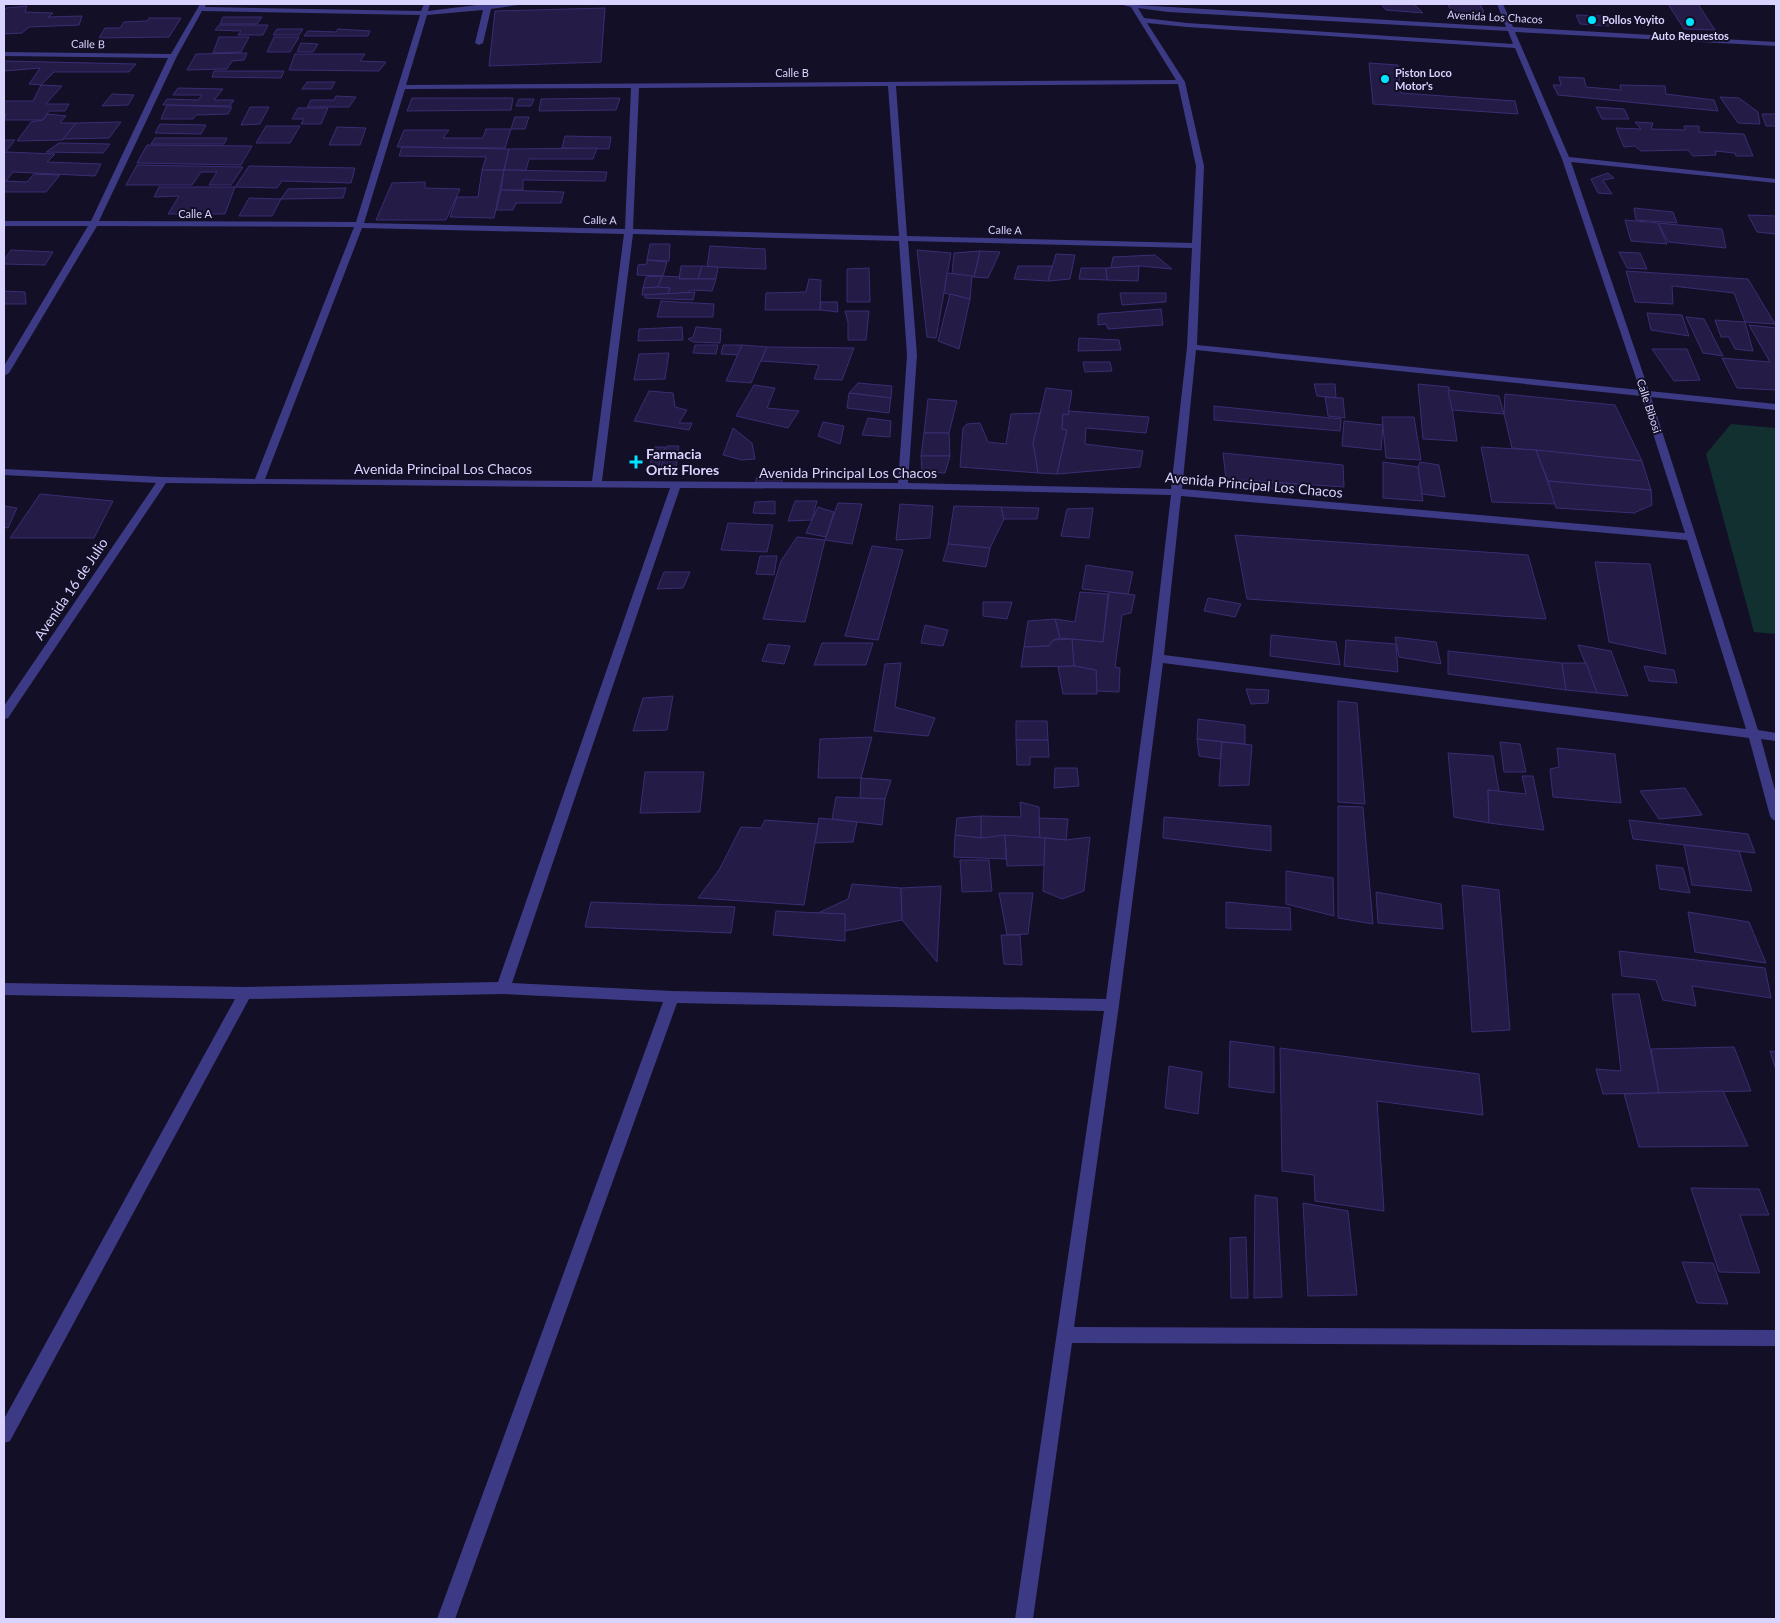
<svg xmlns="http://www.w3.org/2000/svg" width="1780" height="1623" viewBox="0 0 1780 1623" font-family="Lato,sans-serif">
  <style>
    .green { fill: #12302f }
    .building { fill: #241b47; stroke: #3b2d73 }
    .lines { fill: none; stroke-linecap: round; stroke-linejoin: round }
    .minor { fill: #3d3a85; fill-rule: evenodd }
    .poi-dot { fill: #00e5ff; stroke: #130f26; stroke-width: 2 }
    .labels { text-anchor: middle; stroke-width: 4; stroke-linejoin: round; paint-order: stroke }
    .far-street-label { font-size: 11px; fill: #d9d4ff; stroke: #130f26 }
    .far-poi-label { font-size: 11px; font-weight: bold; fill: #d9d4ff; stroke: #130f26; text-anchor: start }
    .poi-label { font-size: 14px; font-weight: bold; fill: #d9d4ff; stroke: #130f26; text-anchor: start }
    .street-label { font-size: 14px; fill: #d9d4ff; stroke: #130f26 }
  </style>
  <rect width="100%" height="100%" fill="#130f26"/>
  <polygon class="green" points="1731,424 1776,428 1776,634 1754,632 1706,454"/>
  <g class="building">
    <polygon points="1381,4 1414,4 1423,13 1386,10"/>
    <polygon points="1448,4 1480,4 1484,12 1474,15 1452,14"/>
    <polygon points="1668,4 1698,4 1715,30 1684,29"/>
    <polygon points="27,6 25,12 53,13 48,17 82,16 79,25 29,27 22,33 4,34 4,11 6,8"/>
    <polygon points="605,8 601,62 489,66 495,11"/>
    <polygon points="1576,15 1604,16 1609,26 1580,24"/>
    <polygon points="223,17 262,17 257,24 220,24"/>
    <polygon points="149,18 181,18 169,37 99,38 105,28 120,28 124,22 147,21"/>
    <polygon points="219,25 268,25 263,35 238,35 241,31 215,30"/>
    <polygon points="277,29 303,29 299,35 273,35"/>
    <polygon points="338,29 370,31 368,36 304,36 308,31 336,32"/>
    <polygon points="219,37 249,37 241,52 213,53"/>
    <polygon points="274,37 299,37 290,52 267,52"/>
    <polygon points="301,43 318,44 313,52 297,52"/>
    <polygon points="247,53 244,60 232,61 227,69 187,70 196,54"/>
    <polygon points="295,54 365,54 360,61 386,62 379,71 289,70"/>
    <polygon points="4,61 136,64 129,72 54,72 41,85 29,84 40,68 4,71"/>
    <polygon points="1369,63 1398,65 1401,93 1515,101 1518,114 1373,104"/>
    <polygon points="214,71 284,71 281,78 212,77"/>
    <polygon points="1559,77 1584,78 1586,87 1621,90 1620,85 1665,86 1666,94 1714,100 1718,111 1558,95 1553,85 1561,85"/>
    <polygon points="307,82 335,82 331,89 302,89"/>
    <polygon points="41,85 62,86 46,104 69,104 65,111 49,111 43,120 4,120 6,114 4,114 4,101 33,101"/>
    <polygon points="178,88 223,89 214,100 234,100 230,106 163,105 167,99 198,100 202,95 173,95"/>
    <polygon points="112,94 134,95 128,105 102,106"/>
    <polygon points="336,96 356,97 349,107 307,107 311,100 334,100"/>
    <polygon points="1720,97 1739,98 1758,112 1760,124 1738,123"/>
    <polygon points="412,98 513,98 511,110 407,111"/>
    <polygon points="620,98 616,110 539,111 541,99"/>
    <polygon points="519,99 534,99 531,106 516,106"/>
    <polygon points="167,105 232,107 228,114 196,115 193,119 161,119"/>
    <polygon points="250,107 269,107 260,124 241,125"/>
    <polygon points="1596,107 1624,109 1629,119 1602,119"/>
    <polygon points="298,108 328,108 321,124 301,124 304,119 292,119"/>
    <polygon points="47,114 66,116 60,123 76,123 63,140 17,141 31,122 43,120"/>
    <polygon points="1762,114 1776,114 1776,126 1766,126"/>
    <polygon points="515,117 529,117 525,129 511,129"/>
    <polygon points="121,122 109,138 63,139 76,123"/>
    <polygon points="1635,122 1653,123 1651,129 1685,130 1684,126 1699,126 1699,132 1744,134 1753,156 1736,156 1735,153 1715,151 1716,155 1693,156 1688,150 1641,151 1635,146 1624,147 1616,128 1641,129"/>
    <polygon points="160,124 206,125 201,134 155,133"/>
    <polygon points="266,126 300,126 290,143 256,143"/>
    <polygon points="337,127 366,128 360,145 329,145"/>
    <polygon points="486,129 511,129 505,148 397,147 404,130 449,130 443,138 483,138"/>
    <polygon points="565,136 611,137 609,149 562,148"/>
    <polygon points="155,138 227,138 224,144 151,144"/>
    <polygon points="4,140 15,140 4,154"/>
    <polygon points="59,143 110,144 103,153 46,152"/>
    <polygon points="147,145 252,146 241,165 137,163"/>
    <polygon points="402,147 509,149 504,170 482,170 486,157 399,156"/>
    <polygon points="597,148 593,159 529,159 526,170 504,170 509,149"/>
    <polygon points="6,152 55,154 47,162 101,164 95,176 13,172 6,181 4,181 4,154"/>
    <polygon points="137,165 243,167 231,185 209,185 217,172 201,172 192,185 126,185"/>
    <polygon points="249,166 355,168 351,183 282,181 277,188 235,187"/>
    <polygon points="482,170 504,170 494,218 450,217 457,197 478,197"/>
    <polygon points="504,170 607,172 605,181 523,180 523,190 501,190"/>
    <polygon points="1608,173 1614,178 1603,180 1612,194 1598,193 1591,179"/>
    <polygon points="34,174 60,175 46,192 4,192 4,181 27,182"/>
    <polygon points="425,182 425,188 460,189 446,220 376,220 392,183"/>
    <polygon points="159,187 235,187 225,214 168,214 179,196 154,197"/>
    <polygon points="346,188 343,198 281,199 288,189"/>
    <polygon points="501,190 564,192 561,203 516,203 513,210 496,210"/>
    <polygon points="249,198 281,199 272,216 239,216"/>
    <polygon points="1634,208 1673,212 1677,223 1636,220"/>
    <polygon points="1748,215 1776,216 1776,234 1757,232"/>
    <polygon points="1625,220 1658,223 1667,244 1631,241"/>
    <polygon points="1658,223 1722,229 1726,248 1668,242"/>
    <polygon points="650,244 670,244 669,261 647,260"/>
    <polygon points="710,246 765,249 766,269 707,267"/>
    <polygon points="11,250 53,252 45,265 4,264 4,260"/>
    <polygon points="917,250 951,253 936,338 927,337"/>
    <polygon points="980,251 1000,252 988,278 974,277"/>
    <polygon points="980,251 974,277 952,274 954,253"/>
    <polygon points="1619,252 1640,253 1647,269 1627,268"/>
    <polygon points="1056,254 1075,255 1070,279 1048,281"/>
    <polygon points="1155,255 1172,269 1139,266 1111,268 1113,257"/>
    <polygon points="647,260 667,262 663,276 637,275 638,265 647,264"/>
    <polygon points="681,266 702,266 698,279 679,279"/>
    <polygon points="702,266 718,267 716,279 698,279"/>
    <polygon points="1018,266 1052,266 1048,281 1014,279"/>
    <polygon points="1139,266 1138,281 1107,280 1106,268"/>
    <polygon points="869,268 870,302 847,302 847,269"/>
    <polygon points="1081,268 1106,268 1107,280 1079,279"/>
    <polygon points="1626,271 1748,279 1775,324 1745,322 1734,293 1672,286 1673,304 1635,302"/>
    <polygon points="947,273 972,276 970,299 944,293"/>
    <polygon points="662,276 658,287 643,288 646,277"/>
    <polygon points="662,276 680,277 679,279 716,279 712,291 690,290 689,293 668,294 670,288 658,287"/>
    <polygon points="809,279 821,280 820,310 765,310 766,293 806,292"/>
    <polygon points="658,287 670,288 668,294 642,295 643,288"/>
    <polygon points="4,291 25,292 26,304 4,304"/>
    <polygon points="695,292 693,300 645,298 645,295"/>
    <polygon points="1120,293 1166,293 1166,302 1122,305"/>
    <polygon points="950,294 970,299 959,349 938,341"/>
    <polygon points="661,301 714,304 713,317 657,317"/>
    <polygon points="821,302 837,302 838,312 820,310"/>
    <polygon points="1161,309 1163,325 1108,329 1106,324 1098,325 1098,314"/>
    <polygon points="845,311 869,311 866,340 848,340 848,322"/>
    <polygon points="1647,313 1682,315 1689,336 1651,330"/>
    <polygon points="1686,317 1704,319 1723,356 1703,353"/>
    <polygon points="1715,320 1745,322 1753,351 1735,349 1729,337 1721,337"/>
    <polygon points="1749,325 1776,328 1776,390 1737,388 1722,358 1770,362"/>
    <polygon points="682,327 683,340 638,341 639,329"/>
    <polygon points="696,327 721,329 720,343 693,342 688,339 693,337"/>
    <polygon points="1079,338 1119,340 1121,350 1078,351"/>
    <polygon points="695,345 718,345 716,354 693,353"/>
    <polygon points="723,345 742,345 739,355 721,354"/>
    <polygon points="742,345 767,347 751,383 726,381"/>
    <polygon points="767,347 854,348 842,380 814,379 819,365 761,361"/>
    <polygon points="1652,349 1687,349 1700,380 1674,381"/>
    <polygon points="669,353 665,379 634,380 639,354"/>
    <polygon points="1083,362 1110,362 1112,371 1085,372"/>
    <polygon points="858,383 892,386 891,398 849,393"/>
    <polygon points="1314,384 1335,384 1336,398 1317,396"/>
    <polygon points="1418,384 1449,387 1457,441 1423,439"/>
    <polygon points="754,385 775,388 767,408 799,411 788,428 736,416"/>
    <polygon points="1046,388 1072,391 1068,415 1063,414 1062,429 1067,430 1057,474 1038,473 1033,443"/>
    <polygon points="1448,390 1499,396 1504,414 1452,410"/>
    <polygon points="649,391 673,393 675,407 687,410 679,423 692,423 689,430 634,421"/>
    <polygon points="849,393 891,398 889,413 847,408"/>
    <polygon points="1505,394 1615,405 1642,461 1512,448 1504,414"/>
    <polygon points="1325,397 1343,398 1345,418 1328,416"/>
    <polygon points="928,399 957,401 949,433 924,433"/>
    <polygon points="1214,406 1341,419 1340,431 1214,420"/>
    <polygon points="1069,411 1149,417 1146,433 1086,428 1085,444 1143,451 1140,467 1057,474 1067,430 1062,429 1063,414 1068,415"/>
    <polygon points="1040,413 1033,443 1038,473 960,467 963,428 967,424 980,423 988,442 1006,444 1011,414"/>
    <polygon points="1382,417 1414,417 1421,460 1386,458"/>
    <polygon points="868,418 891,421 890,437 862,435"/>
    <polygon points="1344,421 1383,425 1381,450 1342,446"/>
    <polygon points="823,422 844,426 840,444 818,436"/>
    <polygon points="733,428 752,443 755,459 742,460 723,455"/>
    <polygon points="924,433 949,433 950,456 921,456"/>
    <polygon points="667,446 679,446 676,468 661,467"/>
    <polygon points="654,447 665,447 658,468 649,469"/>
    <polygon points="1481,447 1536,450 1556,504 1492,502"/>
    <polygon points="1536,450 1642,461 1651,490 1548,481"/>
    <polygon points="1223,453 1343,465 1344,487 1226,479"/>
    <polygon points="921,456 950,456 945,473 922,472"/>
    <polygon points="1383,462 1418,467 1423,501 1383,498"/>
    <polygon points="1420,462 1439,465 1445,497 1422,494 1418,467"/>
    <polygon points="757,477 782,477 782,484 755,484"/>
    <polygon points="1230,480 1296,484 1296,491 1233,486"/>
    <polygon points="1548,481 1651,490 1652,505 1634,513 1556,508"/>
    <polygon points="40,494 113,501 94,538 10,538"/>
    <polygon points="775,501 775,514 753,513 755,502"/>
    <polygon points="795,501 817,501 812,520 788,521"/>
    <polygon points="838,503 862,504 852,544 825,540"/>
    <polygon points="900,504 933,506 930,538 896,540"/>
    <polygon points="4,506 17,508 8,528 4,527"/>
    <polygon points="954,506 1001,507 1004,519 990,548 948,544"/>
    <polygon points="818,507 834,512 826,537 806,533"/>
    <polygon points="1001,507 1039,508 1037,519 1004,519"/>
    <polygon points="1093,508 1089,538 1061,536 1067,509"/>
    <polygon points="728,523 773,525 767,552 721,550"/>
    <polygon points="1235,535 1528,555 1546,619 1247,599"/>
    <polygon points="797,537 825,540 805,622 763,619 781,561"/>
    <polygon points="948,544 990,548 986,567 943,561"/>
    <polygon points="872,546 903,550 878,640 845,636"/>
    <polygon points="760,556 777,556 774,575 756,574"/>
    <polygon points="1595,562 1650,564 1666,654 1609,642"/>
    <polygon points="1086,565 1133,572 1128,594 1082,589"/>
    <polygon points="664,572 690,572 683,588 657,589"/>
    <polygon points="1080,592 1108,594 1103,642 1060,638 1055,619 1075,622"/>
    <polygon points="1109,592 1135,595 1131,613 1122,615 1115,667 1120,668 1119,692 1097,691 1096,670 1074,666 1072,639 1103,642"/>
    <polygon points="1208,598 1241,604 1235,617 1204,611"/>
    <polygon points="983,602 1012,602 1007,619 983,616"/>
    <polygon points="1055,619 1060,638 1053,640 1049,646 1024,647 1028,621"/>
    <polygon points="925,625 948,630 943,646 921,643"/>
    <polygon points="1271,635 1336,642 1340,665 1270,656"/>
    <polygon points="1395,637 1436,642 1441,664 1399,657"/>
    <polygon points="1072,639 1074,666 1021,667 1024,647 1049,646 1053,640"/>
    <polygon points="1346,640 1396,644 1398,672 1344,666"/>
    <polygon points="822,643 873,643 866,665 814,665"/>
    <polygon points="768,644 790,646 784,664 762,661"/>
    <polygon points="1578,645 1611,651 1628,696 1597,693"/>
    <polygon points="1448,651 1562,663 1566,690 1448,674"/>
    <polygon points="901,663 895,707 935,718 928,736 874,731 885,664"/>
    <polygon points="1562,663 1586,663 1597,693 1566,690"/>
    <polygon points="1074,666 1096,670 1097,694 1063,694 1058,667"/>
    <polygon points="1644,666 1674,670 1677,683 1649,681"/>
    <polygon points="1246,689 1269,690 1268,703 1251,704"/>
    <polygon points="673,696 667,730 633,731 643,698"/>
    <polygon points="1338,701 1357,703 1365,804 1338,802"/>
    <polygon points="1198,719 1245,725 1245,744 1197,739"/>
    <polygon points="1016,721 1047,721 1048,740 1016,740"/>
    <polygon points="872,737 861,778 818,778 820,739"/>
    <polygon points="1197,739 1222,742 1220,759 1199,756"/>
    <polygon points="1016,740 1048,740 1049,757 1030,757 1030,765 1017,765"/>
    <polygon points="1222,742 1252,745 1249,785 1219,786"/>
    <polygon points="1500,742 1520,744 1526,772 1504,772"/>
    <polygon points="1557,748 1615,754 1621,803 1553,797 1550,769 1559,767"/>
    <polygon points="1448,753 1493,756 1499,791 1488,790 1489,823 1454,817"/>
    <polygon points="1055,768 1077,768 1079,786 1054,788"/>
    <polygon points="645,772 704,772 700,812 640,813"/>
    <polygon points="1522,776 1533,776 1544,830 1489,823 1488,790 1526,794"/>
    <polygon points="861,778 891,780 885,799 860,798"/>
    <polygon points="1685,788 1702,815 1659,819 1640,791"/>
    <polygon points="836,797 885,799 882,825 832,819"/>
    <polygon points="1020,802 1039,807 1040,840 981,838 981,816 1021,817"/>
    <polygon points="1338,806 1363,807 1373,924 1338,918"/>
    <polygon points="981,816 981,838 955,835 957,818"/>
    <polygon points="1164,817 1271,826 1271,851 1163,838"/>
    <polygon points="819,818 857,822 853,842 815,843"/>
    <polygon points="1039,818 1068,819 1066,840 1045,838 1040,840"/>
    <polygon points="765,820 818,824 804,905 698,898 719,870 741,827 761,828"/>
    <polygon points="1629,820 1748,834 1755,853 1633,839"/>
    <polygon points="955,835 981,838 1005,835 1006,859 954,857"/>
    <polygon points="1005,835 1045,838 1045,865 1007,866"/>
    <polygon points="1090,837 1084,891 1062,899 1043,891 1045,838 1066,840"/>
    <polygon points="1684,845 1739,851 1752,891 1692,885"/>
    <polygon points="960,860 989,860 992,891 962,892"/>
    <polygon points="1656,865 1683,868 1690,893 1660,889"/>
    <polygon points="1286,871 1333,878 1334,916 1286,904"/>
    <polygon points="852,884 901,888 902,920 845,931 845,914 818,913 848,899"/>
    <polygon points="1462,885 1499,890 1510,1030 1472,1032"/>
    <polygon points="941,886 937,962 902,920 901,888"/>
    <polygon points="1376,892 1441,904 1443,929 1378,923"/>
    <polygon points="999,893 1033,893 1028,934 1007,935"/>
    <polygon points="591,902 735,907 731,933 585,927"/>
    <polygon points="1226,902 1290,908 1291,930 1226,928"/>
    <polygon points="776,911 845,914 845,941 773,935"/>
    <polygon points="1688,912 1749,922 1766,963 1695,952"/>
    <polygon points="1001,935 1020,935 1022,965 1004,964"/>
    <polygon points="1619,951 1765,968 1771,998 1692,986 1696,1006 1663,1000 1656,980 1622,976"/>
    <polygon points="1612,994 1639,994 1659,1093 1603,1094 1596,1069 1621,1071"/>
    <polygon points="1230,1041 1274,1047 1274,1093 1229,1087"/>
    <polygon points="1734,1047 1751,1091 1659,1093 1651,1049"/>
    <polygon points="1280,1048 1479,1074 1483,1115 1377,1101 1384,1211 1315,1201 1314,1175 1282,1171"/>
    <polygon points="1770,1051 1776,1052 1776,1070"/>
    <polygon points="1169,1066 1202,1072 1198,1114 1165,1108"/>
    <polygon points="1723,1091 1748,1146 1639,1147 1624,1094"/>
    <polygon points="1691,1188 1759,1189 1769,1215 1740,1215 1760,1273 1719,1272"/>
    <polygon points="1255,1195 1277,1198 1282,1297 1254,1298"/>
    <polygon points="1303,1203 1348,1211 1357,1295 1308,1296"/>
    <polygon points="1246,1237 1248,1298 1231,1298 1230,1238"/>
    <polygon points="1682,1262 1713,1263 1728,1304 1697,1303"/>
  </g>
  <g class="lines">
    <path class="minor" d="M200 4H206L205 7 421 11 424 4H430L428 11 485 4H525L491 9 483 43 479 45 475 43 483 10 427 15 406 85 1176 80 1131 7 1119 4 1506 27 1497 4H1503L1513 27 1776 42V46L1515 32 1569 157 1776 179V183L1571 162 1649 391 1776 404V410L1651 397 1758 730 1776 733V741L1761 739 1776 794V821L1772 819 1770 816 1749 738 1163 663 1119 1005 1074 1327 1776 1330V1346L1072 1343 1033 1619H1015L1104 1011 677 1003 455 1619H437L663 1002 503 994 249 999 10 1441 4 1443V1419L235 999 4 995V983L245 987 498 982 670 488 166 483 8 718 4 719V706L156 483 4 475V469L163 477 255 479 354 227 97 226 9 373 4 376V366L88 226H4V221H91L168 58 4 56V52L171 54ZM1138 8 1168 12 1508 31 1513 44 1187 23 1144 18ZM202 11 420 15 356 222 99 221 177 56ZM1147 23 1187 27 1515 48 1562 159 1640 390 1197 345 1204 166 1185 82ZM1178 84 1196 166 1192 243 907 236 896 86ZM888 86 899 236 633 229 639 88ZM631 88 625 229 364 223 405 89ZM362 228 624 234 592 481 265 479ZM633 234 899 241 907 355 898 483 602 481ZM908 241 1192 248 1187 347 1171 489 908 483 917 355ZM1196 350 1641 396 1685 533 1182 489ZM680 488 903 489 1171 495 1152 658 1106 999 672 991 512 983ZM1181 496 1687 540 1746 729 1164 655Z"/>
  </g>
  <g class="poi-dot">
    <circle cx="1592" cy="20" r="5"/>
    <circle cx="1690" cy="22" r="5"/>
    <circle cx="1385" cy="79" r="5"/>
    <path d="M633.5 454.5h5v5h5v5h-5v5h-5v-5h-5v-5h5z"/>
  </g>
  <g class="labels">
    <g class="far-street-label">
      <text transform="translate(1495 17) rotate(3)" y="4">Avenida Los Chacos</text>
      <text transform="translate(88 44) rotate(1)" y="4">Calle B</text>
      <text x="792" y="77">Calle B</text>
      <text x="195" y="218">Calle A</text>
      <text transform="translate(600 220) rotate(1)" y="4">Calle A</text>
      <text transform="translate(1005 230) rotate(1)" y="4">Calle A</text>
      <text transform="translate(1649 406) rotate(72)" y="4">Calle Bibosi</text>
    </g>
    <g class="far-poi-label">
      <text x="1602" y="24">Pollos Yoyito</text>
      <text x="1690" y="40" text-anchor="middle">Auto Repuestos</text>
      <text x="1395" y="77">Piston Loco<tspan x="1395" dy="13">Motor's</tspan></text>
    </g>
    <g class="poi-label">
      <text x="646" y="459">Farmacia<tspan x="646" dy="16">Ortiz Flores</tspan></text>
    </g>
    <g class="street-label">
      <text x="443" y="474">Avenida Principal Los Chacos</text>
      <text x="848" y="478">Avenida Principal Los Chacos</text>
      <text transform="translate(1254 485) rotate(5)" y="5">Avenida Principal Los Chacos</text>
      <text transform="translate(71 589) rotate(-56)" y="5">Avenida 16 de Julio</text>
    </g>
  </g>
  <rect width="1780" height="1623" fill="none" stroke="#d9d4ff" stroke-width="10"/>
</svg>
